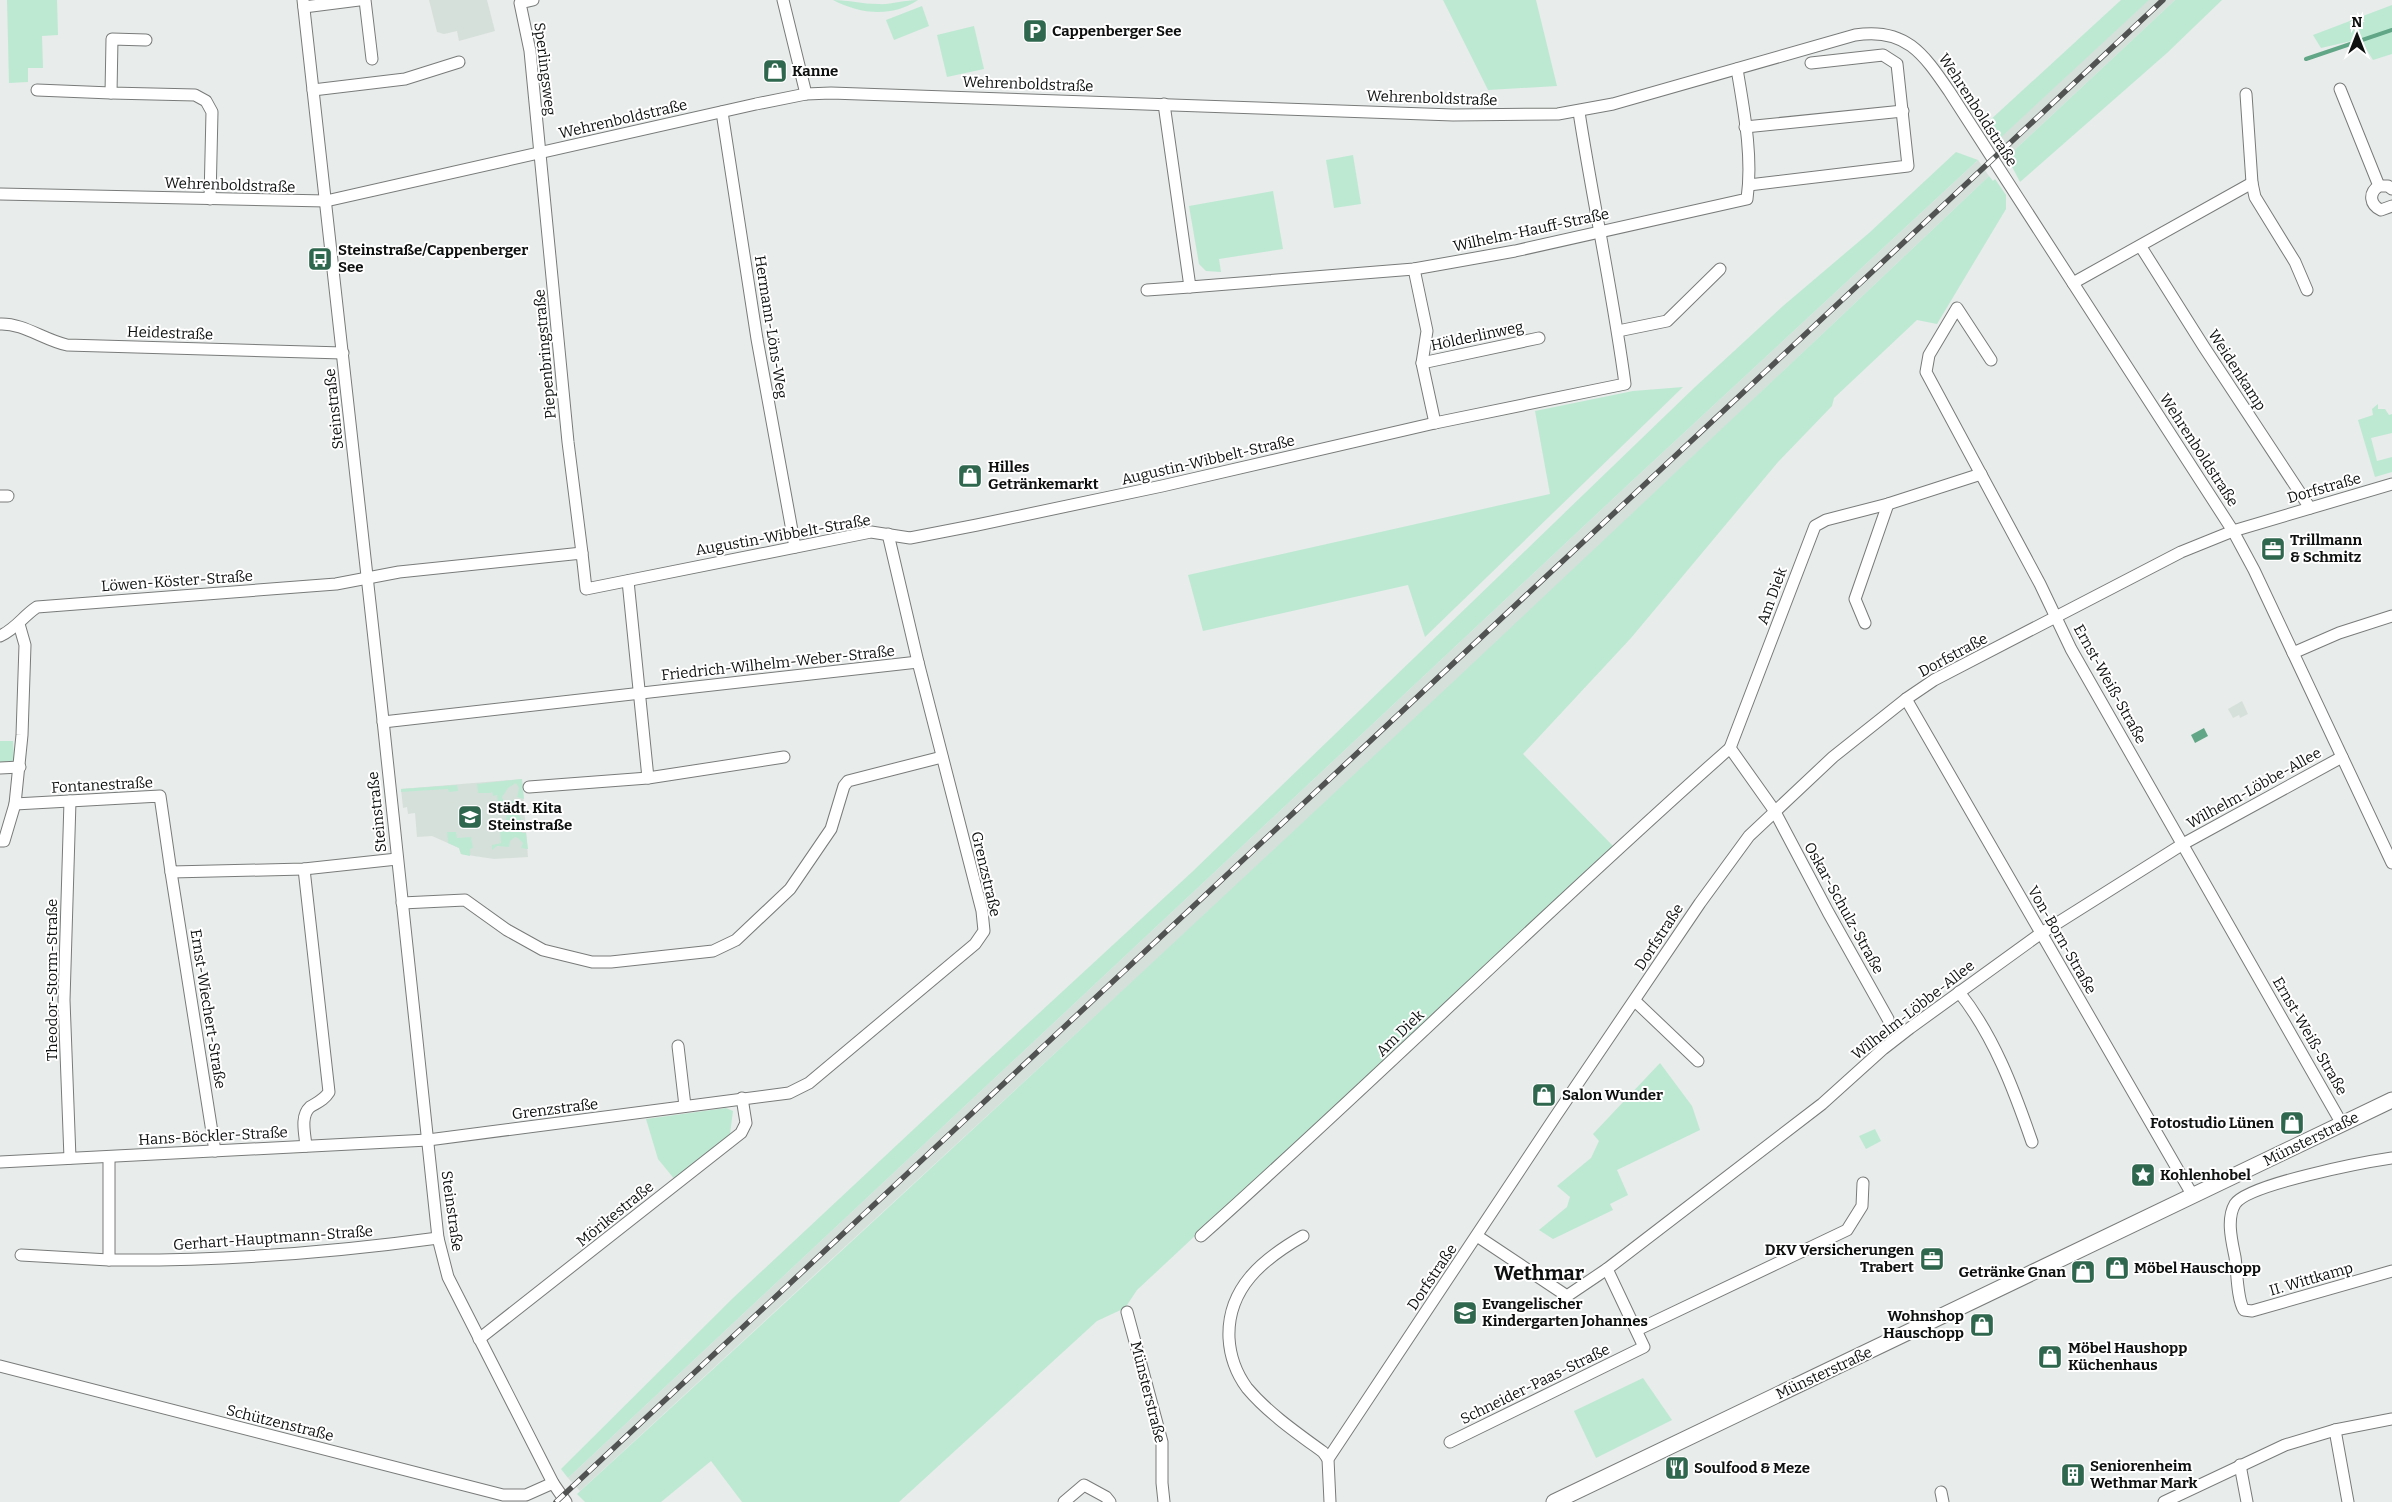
<svg xmlns="http://www.w3.org/2000/svg" width="2392" height="1502" viewBox="0 0 2392 1502" font-family="Bitter,serif">
  <style>
    .built { fill: #d6e0db }
    .green { fill: #bde9d3 }
    .water { fill: #61a686 }
    .lines { fill: none; stroke-linecap: round; stroke-linejoin: round }
    .stream { stroke: #61a686; stroke-width: 4 }
    .minor-casing { stroke: #787b79; stroke-width: 13 }
    .major-casing { stroke: #787b79; stroke-width: 17 }
    .minor { stroke: #fff; stroke-width: 11 }
    .major { stroke: #fff; stroke-width: 15 }
    .rail-casing { stroke: #515252; stroke-width: 5.5 }
    .rail { stroke: #fff; stroke-width: 4; stroke-dasharray: 11; stroke-linecap: butt }
    .labels { text-anchor: middle; stroke-width: 4; stroke-linejoin: round; paint-order: stroke }
    .poi-label { font-size: 15px; font-weight: bold; fill: #0e0f0f; stroke: #fff; text-anchor: start }
    .street-label { font-size: 15px; fill: #0e0f0f; stroke: #fff }
    .district-label { font-size: 20px; font-weight: bold; fill: #0e0f0f; stroke: #fff }
  </style>
  <rect width="100%" height="100%" fill="#e8ecea"/>
  <g class="built">
    <polygon points="429,0 487,0 495,31 459,41 457,31 444,34 437,32"/>
    <polygon points="2138,0 2175,0 2007,157 1992,132"/>
    <polygon points="1978,160 1989,176 1549,593 1194,925 580,1491 568,1478 1632,481"/>
    <polygon points="2242,701 2248,714 2240,718 2239,715 2233,718 2228,709"/>
    <polygon points="522,779 528,857 494,859 461,854 459,848 432,836 417,837 415,813 408,814 407,807 403,808 401,789"/>
  </g>
  <g class="green">
    <polygon points="7,0 57,0 58,35 42,36 43,68 28,68 28,82 9,83"/>
    <path d="M833 0C849 0 862 4 878 4 890 5 904 0 918 0 891 18 860 14 833 0Z"/>
    <polygon points="1443,0 1536,0 1557,86 1488,90"/>
    <polygon points="2121,0 2149,0 1996,142 1988,122"/>
    <polygon points="2175,0 2222,0 2167,53 2020,182 2007,157"/>
    <polygon points="2392,5 2392,54 2373,60 2360,39 2321,48 2313,35"/>
    <polygon points="922,6 929,26 894,40 886,20"/>
    <polygon points="974,26 984,69 947,77 937,35"/>
    <polygon points="1956,152 1978,160 1632,481 568,1478 561,1469 733,1298 960,1086 1192,872 1695,387 1783,306 1869,233"/>
    <polygon points="1353,155 1361,204 1334,208 1326,160"/>
    <path d="M1989 176 1993 181 1995 179 2006 195V209L1937 324 1917 320 1834 398 1832 406 1778 462 1631 638 1523 754 1613 846 1137 1290 1125 1308 1097 1321 899 1502H742L711 1461 661 1502H585L577 1494C1052 1059 1522 619 1989 176Z"/>
    <polygon points="1273,191 1283,249 1219,259 1221,272 1206,271 1199,264 1189,206"/>
    <polygon points="1683,387 1425,637 1408,585 1203,631 1188,575 1550,494 1535,411 1633,391"/>
    <polygon points="2378,404 2378,409 2385,409 2389,415 2392,414 2392,433 2371,438 2377,461 2392,457 2392,472 2375,477 2358,420 2373,415 2372,409"/>
    <polygon points="0,741 13,741 14,759 10,764 0,765"/>
    <path d="M522 779 524 799 517 797 519 788 516 783 508 788 502 797 504 802H511L514 799C512 813 514 808 521 818L522 833H526L528 849 521 848 523 843 518 838 515 837 510 841 509 847 497 846 492 850V845L501 843 500 829 502 826H506L510 830 516 824 506 821 507 809 498 804 497 795 493 796 492 790 491 793H478L477 784Z"/>
    <polygon points="457,785 458,791 449,792 448,789 401,792 401,789"/>
    <polygon points="456,832 457,838 471,837 473,848 470,849 470,856 461,854 459,848 448,843 447,832"/>
    <polygon points="1660,1063 1692,1106 1700,1130 1617,1170 1628,1195 1610,1204 1613,1210 1553,1239 1539,1230 1567,1207 1570,1197 1557,1186 1591,1158 1599,1141 1593,1134"/>
    <polygon points="726,1108 733,1111 730,1134 720,1146 676,1181 658,1159 646,1119"/>
    <polygon points="1875,1129 1881,1141 1866,1149 1859,1136"/>
    <polygon points="1643,1378 1672,1420 1596,1458 1574,1411"/>
  </g>
  <polygon class="water" points="2204,728 2208,736 2195,743 2191,735"/>
  <g class="lines">
    <polyline class="stream" points="2306,59 2392,30"/>
    <defs>
      <g id="minor">
        <polyline points="303,0 382,711 438,1238 448,1277 553,1483 566,1502"/>
        <polyline points="365,0 372,59"/>
        <polyline points="533,0 520,3 530,51 568,442 582,553"/>
        <polyline points="783,0 806,94"/>
        <polyline points="304,7 359,0"/>
        <polyline points="146,40 112,39 111,93 195,95 206,101 212,112 210,199"/>
        <polyline points="2340,89 2379,186"/>
        <polyline points="37,90 111,93"/>
        <polyline points="313,90 405,79 459,62"/>
        <polyline points="2246,94 2252,183 2255,197 2295,262 2307,290"/>
        <path d="M1164 104 1190 287 1414 269 1515 251 1747 199C1753 157 1744 111 1737 69"/>
        <polyline points="722,112 757,339 795,547"/>
        <polyline points="1745,127 1903,111"/>
        <polyline points="1749,185 1908,166 1897,64 1883,55 1811,63"/>
        <path d="M2392 189 2388 186H2379C2368 193 2370 205 2381 210L2392 206"/>
        <path d="M0 194 326 201 756 104 806 94 831 93 1453 115 1558 114 1613 104 1855 35C1905 27 1923 53 1949 91L2233 531 2254 570 2392 863"/>
        <polyline points="2141,247 2204,347 2310,508"/>
        <polyline points="1414,269 1427,331 1422,363 1435,423"/>
        <polyline points="2073,283 2252,183"/>
        <polyline points="1147,290 1190,287"/>
        <path d="M0 324C23 323 44 340 67 345L343 353"/>
        <polyline points="1618,331 1667,321 1720,269"/>
        <polyline points="1991,360 1957,308 1929,355 1926,372 2040,584 2071,649 2342,1124"/>
        <polyline points="1422,363 1539,338"/>
        <polyline points="0,496 8,496"/>
        <polyline points="628,581 648,778"/>
        <polyline points="1865,623 1855,599 1888,504"/>
        <path d="M0 636C16 629 23 616 37 607L336 584 399 572 582 553 586 589 871 532 910 538 977 525 1162 486 1435 423 1625 384C1613 293 1593 203 1579 112"/>
        <polyline points="2293,653 2339,633 2392,616"/>
        <polyline points="1906,699 2193,1196"/>
        <polyline points="383,722 918,662"/>
        <polyline points="1730,748 1815,526 1826,520 1888,504 1981,474"/>
        <polyline points="0,768 20,767"/>
        <polyline points="529,787 648,778 784,757"/>
        <polyline points="70,801 64,1000 70,1158"/>
        <polyline points="15,804 160,796 171,872 304,869 397,859"/>
        <polyline points="0,841 4,841 15,804 22,735 25,645 19,624"/>
        <path d="M304 869 329 1092C324 1100 318 1102 310 1107 300 1116 305 1134 306 1146"/>
        <polyline points="171,872 215,1151"/>
        <polyline points="402,903 465,900 507,930 543,950 592,962 611,962 713,951 736,940 790,889 831,829 844,786 848,781 942,757"/>
        <path d="M1959 992C1994 1036 2014 1090 2032 1142"/>
        <polyline points="1635,1001 1698,1061"/>
        <polyline points="678,1046 685,1106"/>
        <path d="M109 1157V1260C219 1261 329 1253 438 1238"/>
        <path d="M2392 1158C2365 1162 2248 1184 2235 1204 2226 1219 2232 1242 2235 1257 2237 1270 2237 1300 2244 1310L2252 1311 2392 1271"/>
        <polyline points="0,1162 428,1140 789,1093 809,1083 975,944 984,931 982,911 918,662 888,534"/>
        <path d="M1201 1236C1380 1076 1550 907 1730 748L1774 810 1828 912 1888 1019"/>
        <path d="M1303 1236C1263 1259 1227 1288 1229 1338 1230 1356 1236 1373 1247 1388 1268 1413 1297 1433 1323 1452L1328 1459"/>
        <polyline points="1477,1236 1567,1296 1607,1269 1822,1104 1883,1049 1910,1028 2040,934 2183,844 2342,757"/>
        <polyline points="21,1255 109,1260"/>
        <polyline points="1127,1312 1162,1442 1162,1483 1164,1502"/>
        <polyline points="1637,1330 1847,1230 1862,1206 1863,1183"/>
        <polyline points="479,1339 741,1133 746,1123 742,1098"/>
        <polyline points="0,1366 503,1495 526,1495 553,1483"/>
        <polyline points="2335,1430 2348,1502"/>
        <polyline points="1450,1442 1644,1347 1607,1269"/>
        <polyline points="2240,1465 2247,1502"/>
        <polyline points="1941,1492 1943,1502"/>
        <polyline points="1064,1502 1084,1485 1106,1497 1110,1502"/>
        <polyline points="1330,1502 1328,1459 1555,1117 1700,903 1749,836 1833,757 1906,699 1934,680 2181,552 2233,531 2392,484"/>
        <polyline points="2164,1502 2285,1445 2335,1430 2392,1419"/>
      </g>
      <polyline id="major" points="1554,1502 2392,1100"/>
    </defs>
    <use href="#minor" class="minor-casing"/>
    <use href="#major" class="major-casing"/>
    <use href="#minor" class="minor"/>
    <use href="#major" class="major"/>
    <defs>
      <polyline id="rail" points="556,1502 2163,0"/>
    </defs>
    <use href="#rail" class="rail-casing"/>
    <use href="#rail" class="rail"/>
  </g>
  <defs>
    <symbol id="parking-square" viewBox="-11 -11 22 22"><rect x="-9" y="-9" width="18" height="18" rx="4" fill="#2f674e" stroke="#fff"/><path d="M-3.5-5.5H1a3.5 3.5 0 0 1 0 7H-1V5.5H-3.5ZM-1-3.4V-.6H.8a1.4 1.4 0 0 0 0-2.8Z" fill="#fff"/></symbol>
    <symbol id="shop-square" viewBox="-11 -11 22 22"><rect x="-9" y="-9" width="18" height="18" rx="4" fill="#2f674e" stroke="#fff"/><path d="M-5-2.5h2.3a2.7 3.5 0 0 1 5.4 0H5L5.5 6h-11ZM-1.5-2.5h3a1.5 2.3 0 0 0-3 0Z" fill="#fff"/></symbol>
    <symbol id="bus-square" viewBox="-11 -11 22 22"><rect x="-9" y="-9" width="18" height="18" rx="4" fill="#2f674e" stroke="#fff"/><path d="M-5-6H5V4H4V6H2V4H-2V6H-4V4H-5ZM-3.5-4V0h7V-4ZM-3.5 1.2v1.5H-2V1.2ZM2 1.2v1.5H3.5V1.2Z" fill="#fff"/></symbol>
    <symbol id="office-square" viewBox="-11 -11 22 22"><rect x="-9" y="-9" width="18" height="18" rx="4" fill="#2f674e" stroke="#fff"/><path d="M-6-3h4V-5.5h4V-3h4V5H-6ZM-1-4.5V-3h2v-1.5ZM-6 0V1H6V0Z" fill="#fff"/></symbol>
    <symbol id="school-square" viewBox="-11 -11 22 22"><rect x="-9" y="-9" width="18" height="18" rx="4" fill="#2f674e" stroke="#fff"/><path d="M0-5L7-2L0 1L-7-2ZM-4 1L0 2.5L4 1V4Q0 6-4 4Z" fill="#fff"/></symbol>
    <symbol id="sight-square" viewBox="-11 -11 22 22"><rect x="-9" y="-9" width="18" height="18" rx="4" fill="#2f674e" stroke="#fff"/><path d="M0-6L1.8-2.2L6-1.7L2.9 1.2L3.7 5.4L0 3.3L-3.7 5.4L-2.9 1.2L-6-1.7L-1.8-2.2Z" fill="#fff"/></symbol>
    <symbol id="restaurant-square" viewBox="-11 -11 22 22"><rect x="-9" y="-9" width="18" height="18" rx="4" fill="#2f674e" stroke="#fff"/><path d="M-5-6h1v4h1v-4h1v4h1v-4h1v5L-1.5 .5V6h-2V.5L-5-1ZM5-6V6H3V1.5H1.5Q1.5-4 5-6Z" fill="#fff"/></symbol>
    <symbol id="building-square" viewBox="-11 -11 22 22"><rect x="-9" y="-9" width="18" height="18" rx="4" fill="#2f674e" stroke="#fff"/><path d="M-4-6H4V6H1V3H-1V6H-4ZM-2.5-4.3h1.7v1.8h-1.7ZM.8-4.3h1.7v1.8H.8ZM-2.5-1h1.7V.8h-1.7ZM.8-1h1.7V.8H.8Z" fill="#fff"/></symbol>
  </defs>
  <g fill-rule="evenodd">
    <use href="#parking-square" x="1021" y="17" width="28" height="28"/>
    <use href="#shop-square" x="761" y="57" width="28" height="28"/>
    <use href="#bus-square" x="306" y="245" width="28" height="28"/>
    <use href="#shop-square" x="956" y="462" width="28" height="28"/>
    <use href="#office-square" x="2259" y="535" width="28" height="28"/>
    <use href="#school-square" x="456" y="803" width="28" height="28"/>
    <use href="#shop-square" x="1530" y="1081" width="28" height="28"/>
    <use href="#shop-square" x="2278" y="1109" width="28" height="28"/>
    <use href="#sight-square" x="2129" y="1161" width="28" height="28"/>
    <use href="#office-square" x="1918" y="1245" width="28" height="28"/>
    <use href="#shop-square" x="2103" y="1254" width="28" height="28"/>
    <use href="#shop-square" x="2069" y="1258" width="28" height="28"/>
    <use href="#school-square" x="1451" y="1299" width="28" height="28"/>
    <use href="#shop-square" x="1968" y="1311" width="28" height="28"/>
    <use href="#shop-square" x="2036" y="1343" width="28" height="28"/>
    <use href="#restaurant-square" x="1663" y="1454" width="28" height="28"/>
    <use href="#building-square" x="2059" y="1461" width="28" height="28"/>
  </g>
  <g class="labels">
    <g class="poi-label">
      <text x="1052" y="36">Cappenberger See</text>
      <text x="792" y="76">Kanne</text>
      <text x="338" y="255">Steinstraße/Cappenberger<tspan x="338" dy="17">See</tspan></text>
      <text x="988" y="472">Hilles<tspan x="988" dy="17">Getränkemarkt</tspan></text>
      <text x="2290" y="545">Trillmann<tspan x="2290" dy="17">&amp; Schmitz</tspan></text>
      <text x="488" y="813">Städt. Kita<tspan x="488" dy="17">Steinstraße</tspan></text>
      <text x="1562" y="1100">Salon Wunder</text>
      <text x="2274" y="1128" text-anchor="end">Fotostudio Lünen</text>
      <text x="2160" y="1180">Kohlenhobel</text>
      <text x="1914" y="1255" text-anchor="end">DKV Versicherungen<tspan x="1914" dy="17">Trabert</tspan></text>
      <text x="2134" y="1273">Möbel Hauschopp</text>
      <text x="2066" y="1277" text-anchor="end">Getränke Gnan</text>
      <text x="1482" y="1309">Evangelischer<tspan x="1482" dy="17">Kindergarten Johannes</tspan></text>
      <text x="1964" y="1321" text-anchor="end">Wohnshop<tspan x="1964" dy="17">Hauschopp</tspan></text>
      <text x="2068" y="1353">Möbel Haushopp<tspan x="2068" dy="17">Küchenhaus</tspan></text>
      <text x="2090" y="1471">Seniorenheim<tspan x="2090" dy="17">Wethmar Mark</tspan></text>
      <text x="1694" y="1473">Soulfood &amp; Meze</text>
    </g>
    <g class="street-label">
      <text transform="translate(545 69) rotate(83)" y="5">Sperlingsweg</text>
      <text transform="translate(1028 84) rotate(2)" y="5">Wehrenboldstraße</text>
      <text transform="translate(1432 98) rotate(2)" y="5">Wehrenboldstraße</text>
      <text transform="translate(1978 110) rotate(57)" y="5">Wehrenboldstraße</text>
      <text transform="translate(623 119) rotate(-13)" y="5">Wehrenboldstraße</text>
      <text transform="translate(230 185) rotate(2)" y="5">Wehrenboldstraße</text>
      <text transform="translate(1531 230) rotate(-12)" y="5">Wilhelm-Hauff-Straße</text>
      <text transform="translate(771 327) rotate(81)" y="5">Hermann-Löns-Weg</text>
      <text transform="translate(170 333) rotate(2)" y="5">Heidestraße</text>
      <text transform="translate(1477 336) rotate(-12)" y="5">Hölderlinweg</text>
      <text transform="translate(545 354) rotate(-95)" y="5">Piepenbringstraße</text>
      <text transform="translate(2237 370) rotate(57)" y="5">Weidenkamp</text>
      <text transform="translate(334 409) rotate(-96)" y="5">Steinstraße</text>
      <text transform="translate(2199 450) rotate(57)" y="5">Wehrenboldstraße</text>
      <text transform="translate(1208 460) rotate(-13)" y="5">Augustin-Wibbelt-Straße</text>
      <text transform="translate(2324 488) rotate(-16)" y="5">Dorfstraße</text>
      <text transform="translate(783 535) rotate(-10)" y="5">Augustin-Wibbelt-Straße</text>
      <text transform="translate(177 581) rotate(-4)" y="5">Löwen-Köster-Straße</text>
      <text transform="translate(1772 596) rotate(-70)" y="5">Am Diek</text>
      <text transform="translate(1953 655) rotate(-28)" y="5">Dorfstraße</text>
      <text transform="translate(778 663) rotate(-6)" y="5">Friedrich-Wilhelm-Weber-Straße</text>
      <text transform="translate(2110 684) rotate(61)" y="5">Ernst-Weiß-Straße</text>
      <text transform="translate(102 785) rotate(-3)" y="5">Fontanestraße</text>
      <text transform="translate(2254 788) rotate(-29)" y="5">Wilhelm-Löbbe-Allee</text>
      <text transform="translate(377 812) rotate(-96)" y="5">Steinstraße</text>
      <text transform="translate(986 874) rotate(77)" y="5">Grenzstraße</text>
      <text transform="translate(1844 908) rotate(61)" y="5">Oskar-Schulz-Straße</text>
      <text transform="translate(1659 937) rotate(-57)" y="5">Dorfstraße</text>
      <text transform="translate(2062 940) rotate(60)" y="5">Von-Born-Straße</text>
      <text transform="translate(52 980) rotate(-90)" y="5">Theodor-Storm-Straße</text>
      <text transform="translate(208 1009) rotate(81)" y="5">Ernst-Wiechert-Straße</text>
      <text transform="translate(1913 1010) rotate(-38)" y="5">Wilhelm-Löbbe-Allee</text>
      <text transform="translate(1400 1033) rotate(-44)" y="5">Am Diek</text>
      <text transform="translate(2310 1036) rotate(60)" y="5">Ernst-Weiß-Straße</text>
      <text transform="translate(555 1109) rotate(-7)" y="5">Grenzstraße</text>
      <text transform="translate(213 1136) rotate(-3)" y="5">Hans-Böckler-Straße</text>
      <text transform="translate(2311 1139) rotate(-26)" y="5">Münsterstraße</text>
      <text transform="translate(452 1211) rotate(82)" y="5">Steinstraße</text>
      <text transform="translate(615 1214) rotate(-39)" y="5">Mörikestraße</text>
      <text transform="translate(273 1238) rotate(-4)" y="5">Gerhart-Hauptmann-Straße</text>
      <text transform="translate(1432 1277) rotate(-56)" y="5">Dorfstraße</text>
      <text transform="translate(2311 1279) rotate(-16)" y="5">II. Wittkamp</text>
      <text transform="translate(1824 1373) rotate(-25)" y="5">Münsterstraße</text>
      <text transform="translate(1535 1384) rotate(-26)" y="5">Schneider-Paas-Straße</text>
      <text transform="translate(1148 1392) rotate(76)" y="5">Münsterstraße</text>
      <text transform="translate(280 1423) rotate(14)" y="5">Schützenstraße</text>
    </g>
    <g class="district-label">
      <text x="1539" y="1280">Wethmar</text>
    </g>
  </g>
  <g transform="translate(2357 35)" stroke="#ffffff" stroke-width="4" paint-order="stroke">
  <path d="M0-4L9 19L0 12L-9 19Z" fill="#0e0f0f"/>
  <text y="-8" font-size="14" font-weight="bold" text-anchor="middle" fill="#0e0f0f">N</text>
  </g>
</svg>
